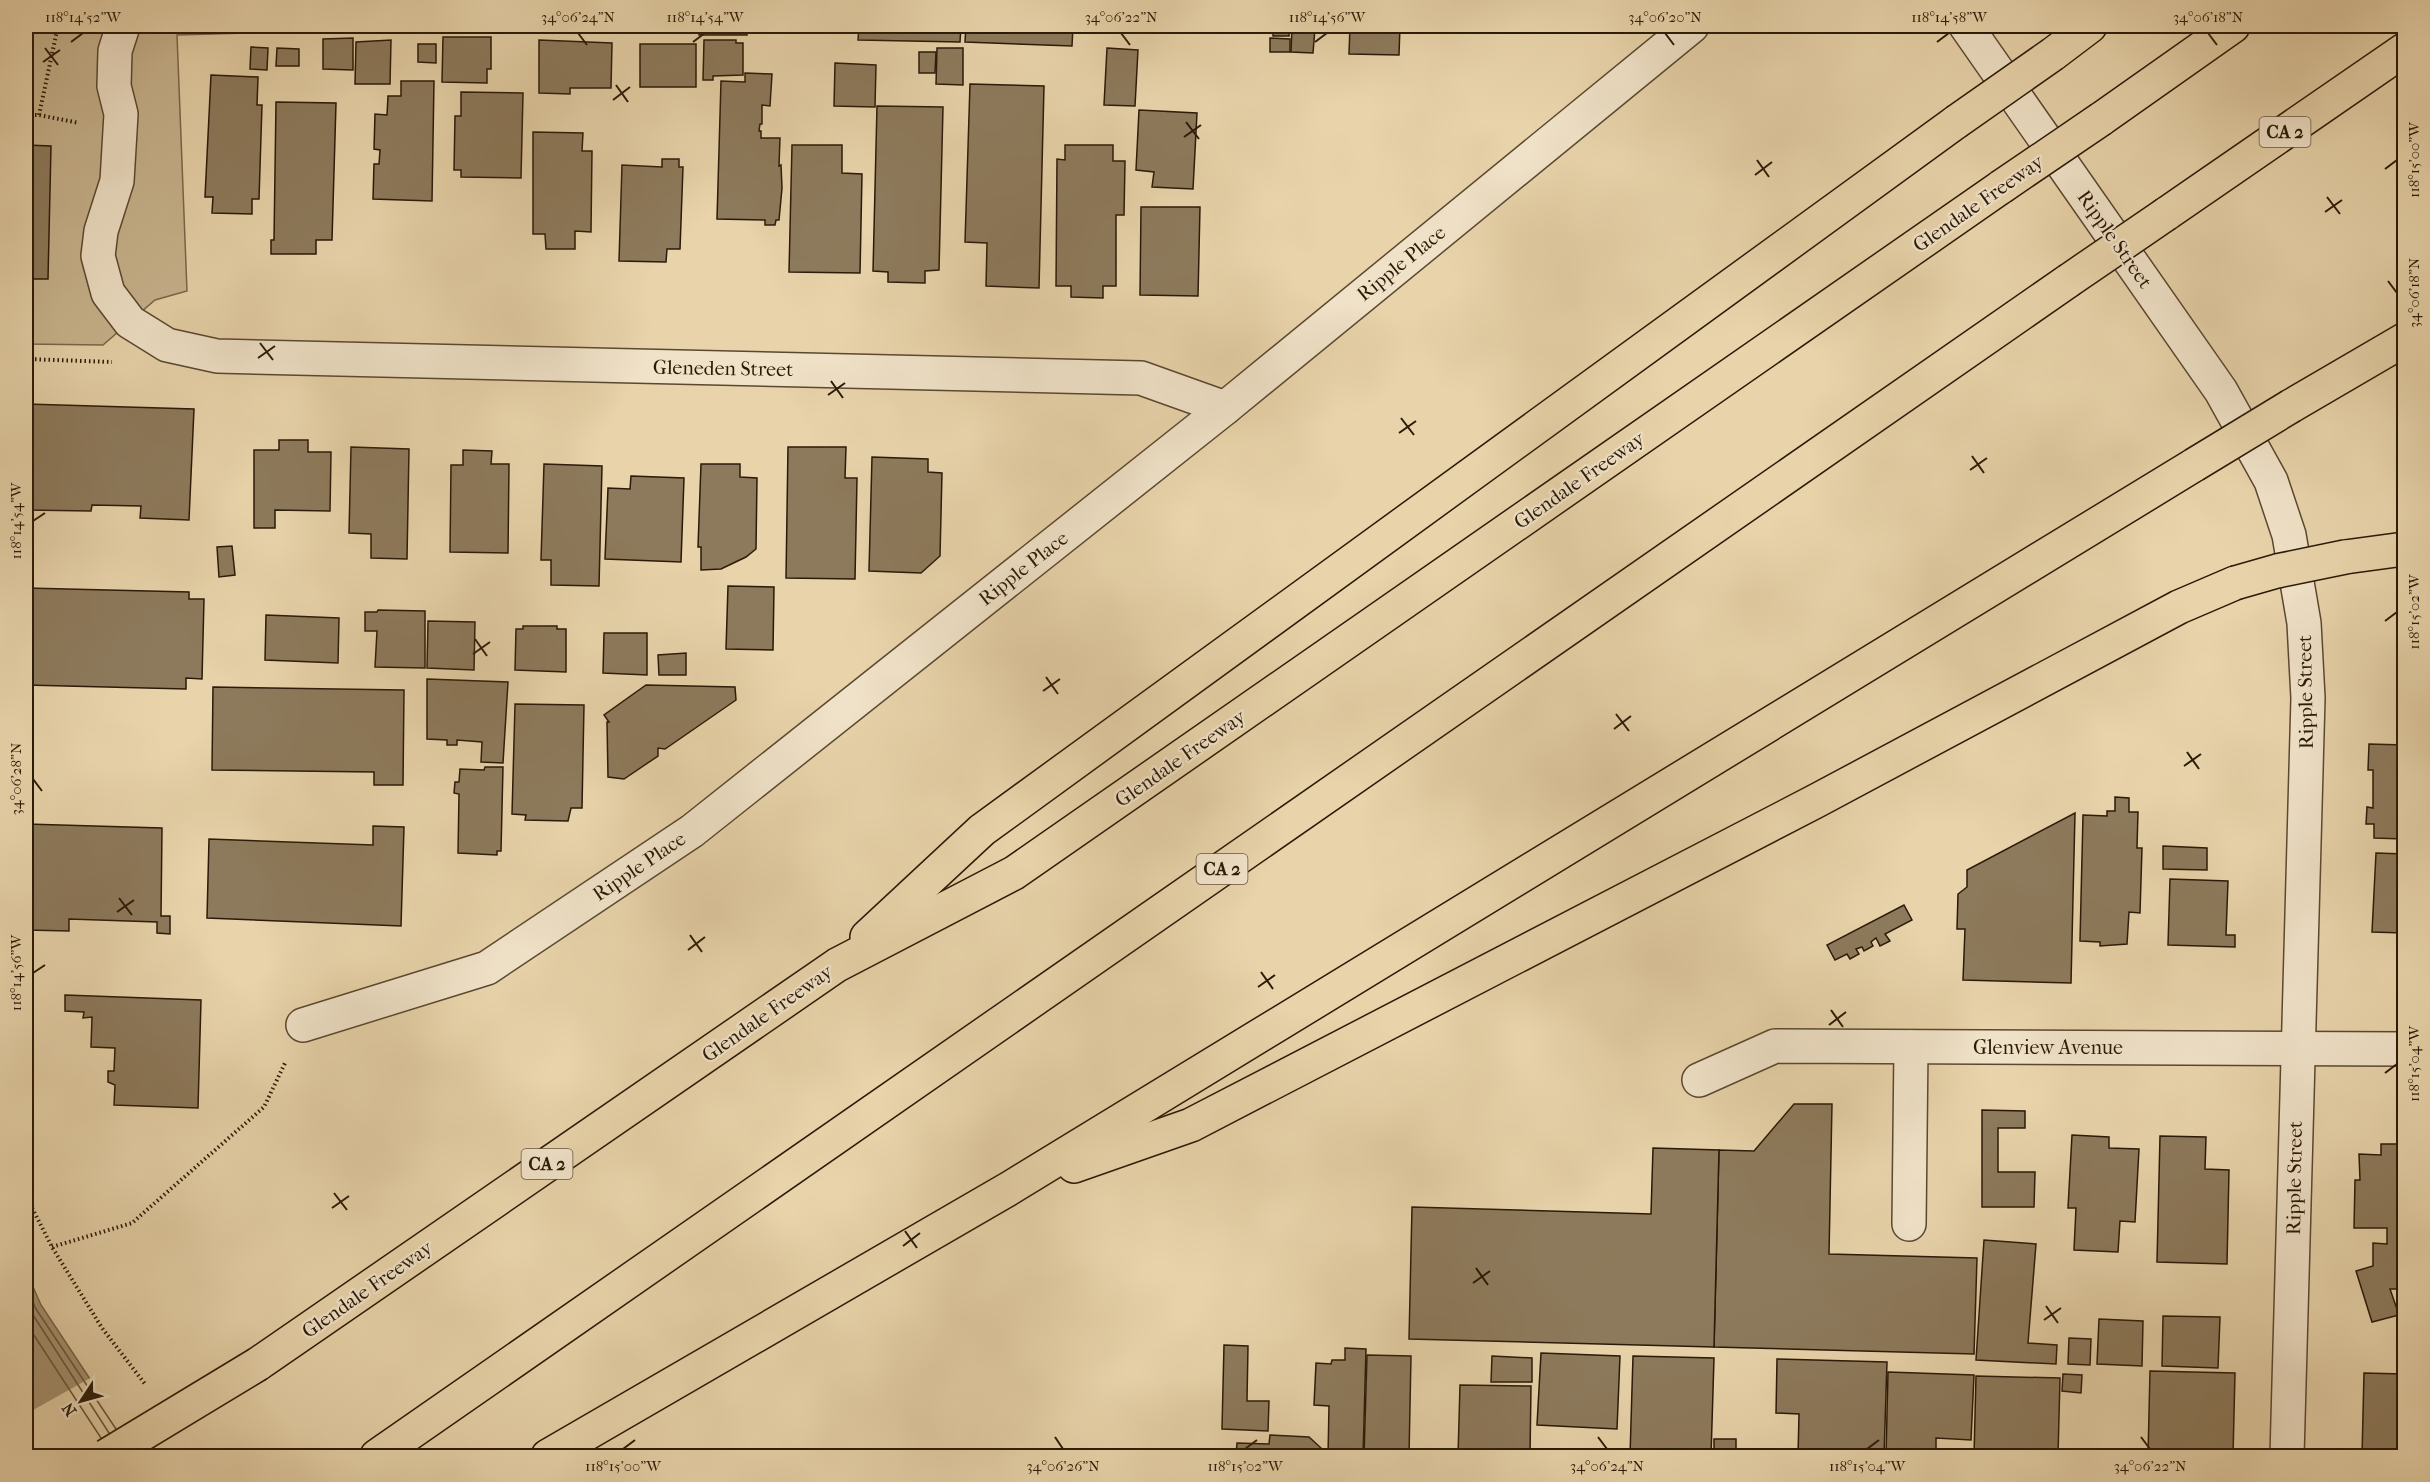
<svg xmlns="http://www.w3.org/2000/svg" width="2430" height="1482" viewBox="0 0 2430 1482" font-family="'IM FELL French Canon',serif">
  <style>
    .green { fill: #c8b48e; stroke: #79674a; stroke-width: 1.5 }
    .water { fill: #a79473; stroke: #756348; stroke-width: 1.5 }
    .pier { fill: #e8d3aa }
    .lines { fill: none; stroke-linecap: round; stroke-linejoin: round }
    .shore { stroke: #68573d; stroke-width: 1.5 }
    .building { fill: #8d7a5c; stroke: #2a1a07; stroke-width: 1.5 }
    .minor-casing { stroke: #5a4830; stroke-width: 36 }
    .highway-casing { stroke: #2a1a07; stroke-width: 36 }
    .path { stroke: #2a1a07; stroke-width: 4; stroke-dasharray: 1.5 3; stroke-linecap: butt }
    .minor { stroke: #f0e2c8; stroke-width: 33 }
    .highway { stroke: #e8d3aa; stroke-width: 33 }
    .highway-bridge-casing { stroke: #2a1a07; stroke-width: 36; stroke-linecap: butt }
    .highway-bridge { stroke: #e8d3aa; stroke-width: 33 }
    .ticks { fill: none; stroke: #2a1a07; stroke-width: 2 }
    .labels { text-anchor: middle; stroke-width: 4.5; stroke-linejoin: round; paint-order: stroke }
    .shield { fill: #f0e2c8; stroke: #655641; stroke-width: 1.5 }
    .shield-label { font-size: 18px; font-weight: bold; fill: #2a1a07 }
    .street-label { font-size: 20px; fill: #2a1a07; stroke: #f0e2c8 }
    .neatline { fill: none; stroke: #2a1a07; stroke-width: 2 }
    .ticks-label { font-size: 15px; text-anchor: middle; fill: #2a1a07 }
  </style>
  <rect width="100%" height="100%" fill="#e8d3aa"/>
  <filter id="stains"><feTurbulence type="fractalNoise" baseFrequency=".00333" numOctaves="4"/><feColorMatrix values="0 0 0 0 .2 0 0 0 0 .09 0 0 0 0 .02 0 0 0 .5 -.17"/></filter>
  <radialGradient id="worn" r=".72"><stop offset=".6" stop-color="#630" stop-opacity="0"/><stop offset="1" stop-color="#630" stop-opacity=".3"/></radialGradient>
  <polygon class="green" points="26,26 479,26 177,35 187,291 155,300 103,345 26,344"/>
  <polygon class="water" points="26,1271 41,1305 141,1456 26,1456"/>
  <polygon class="pier" points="92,1377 144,1456 26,1456 26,1414"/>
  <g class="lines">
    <g class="shore">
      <polyline points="26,1286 36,1309 116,1429"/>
      <polyline points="26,1304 109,1433"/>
      <polyline points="26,1323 101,1438"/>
    </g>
  </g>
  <g class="building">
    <rect x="678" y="26" width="16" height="7"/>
    <rect x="699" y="26" width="48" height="9"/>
    <polygon points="859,26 961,26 960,42 858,40"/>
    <polygon points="966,26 1073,26 1072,46 965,42"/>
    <rect x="1273" y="26" width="16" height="10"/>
    <polygon points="1346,26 1400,26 1399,55 1349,54 1350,26"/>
    <polygon points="1292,27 1315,28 1313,53 1291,52"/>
    <polygon points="443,37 491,37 491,69 487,69 487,83 442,82"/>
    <polygon points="353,38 353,70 323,69 323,39"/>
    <polygon points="1270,38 1290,39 1290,52 1270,52"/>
    <polygon points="391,40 390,84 355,84 356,42"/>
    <polygon points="539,40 612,43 611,88 570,88 570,94 539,93"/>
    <polygon points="704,40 736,40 736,43 743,43 743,75 713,76 713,80 703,80"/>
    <polygon points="418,44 436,44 436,63 418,62"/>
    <rect x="640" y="44" width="56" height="43"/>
    <polygon points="251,47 268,48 267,70 250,69"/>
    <polygon points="277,48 299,49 299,66 276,66"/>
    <polygon points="937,48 963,48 963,85 936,84"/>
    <polygon points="1107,48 1138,50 1135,106 1104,105"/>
    <polygon points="919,52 936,52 935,73 919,73"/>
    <polygon points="835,63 876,65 875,107 834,106"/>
    <polygon points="745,73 772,74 770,106 762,105 762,124 760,124 759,131 761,131 761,138 780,138 779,166 781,165 782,188 779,220 776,220 775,225 765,225 765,220 717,219 721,81 745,82"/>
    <polygon points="211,75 258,77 257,105 262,105 259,199 252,199 252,214 212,213 213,197 205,197"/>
    <polygon points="401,81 434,81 432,201 373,199 374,164 379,164 380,150 374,149 375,114 387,115 388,96 401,96"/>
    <polygon points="970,84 1044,86 1039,288 986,286 987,243 965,242"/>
    <polygon points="461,92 523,93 521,178 461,177 461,170 454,170 455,116 461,116"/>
    <polygon points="276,102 336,103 332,240 316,240 316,254 271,254 271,240 274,240"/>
    <polygon points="877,106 943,107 939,270 925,271 925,283 888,282 888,272 873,271"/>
    <polygon points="1139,110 1197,113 1193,189 1152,187 1154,172 1136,170"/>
    <polygon points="533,132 583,133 582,151 592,151 591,232 575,231 575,249 546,249 545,234 533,234"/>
    <polygon points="26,145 51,146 48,279 26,279"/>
    <polygon points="792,145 842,145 842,173 862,174 860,273 789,272"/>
    <polygon points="1065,145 1113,145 1113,161 1125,161 1124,215 1116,215 1116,286 1103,286 1103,298 1071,297 1071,286 1056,286 1057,159 1065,160"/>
    <polygon points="662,159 679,159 679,167 683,167 680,249 667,249 666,262 619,261 622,165 662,167"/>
    <polygon points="1141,207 1200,207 1198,296 1140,295"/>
    <polygon points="26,404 194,409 189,520 140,518 141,506 92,505 91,511 26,510"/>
    <polygon points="279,440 308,440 308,452 331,452 330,511 275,510 275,528 254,528 254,450 279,450"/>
    <polygon points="351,447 409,449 407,559 371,558 371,534 349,533"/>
    <polygon points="788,447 846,447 845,478 857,478 855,579 786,578"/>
    <polygon points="463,450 492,451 491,464 509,464 508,553 450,552 451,465 463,465"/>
    <polygon points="872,457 928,459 928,472 942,473 940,556 921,573 869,571"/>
    <polygon points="544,464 602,466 599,586 551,585 551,560 541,560"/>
    <polygon points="701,464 740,464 740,477 757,478 756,549 746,557 721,569 701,570 701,547 698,547"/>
    <polygon points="631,476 684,478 681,562 605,559 608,488 630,489"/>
    <polygon points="232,546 235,575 219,577 217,547"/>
    <polygon points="728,586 774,587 773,650 726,649"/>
    <polygon points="26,588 189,592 189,599 204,599 202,679 186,678 186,689 26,685"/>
    <polygon points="378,610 425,611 425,668 375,667 377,631 365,631 365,612 377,612"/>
    <polygon points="266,615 339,618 338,663 265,660"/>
    <polygon points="428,621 475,622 474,670 427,668"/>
    <polygon points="523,626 557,626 557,629 566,629 566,672 515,670 516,629 523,629"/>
    <polygon points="604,633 647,633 647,675 603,673"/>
    <polygon points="686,653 686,675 659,675 658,655"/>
    <polygon points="427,679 508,682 503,763 481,762 482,742 457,740 457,745 447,745 447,740 427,739"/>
    <polygon points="646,685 735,687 736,700 665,749 658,748 658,756 624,779 608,777 607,722 609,722 604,715"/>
    <polygon points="213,687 404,690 403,785 374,785 374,772 212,770"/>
    <polygon points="515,704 584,705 582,808 571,808 568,821 525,820 526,815 512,814"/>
    <polygon points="2369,744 2404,745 2404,839 2374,838 2374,824 2366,824 2367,807 2373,808 2373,770 2368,770"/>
    <polygon points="485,767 503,767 501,851 497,851 497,855 458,853 459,794 454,793 455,782 459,782 460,769 484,770"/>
    <polygon points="2115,797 2129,798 2129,812 2138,812 2137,848 2142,848 2140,913 2129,912 2127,944 2100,946 2100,942 2080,941 2083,815 2107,816 2107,811 2115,811"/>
    <polygon points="2075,813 2071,983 1963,980 1965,929 1957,929 1958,894 1967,887 1967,870"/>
    <polygon points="26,824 162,828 161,916 170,916 170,934 157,933 157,922 69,919 69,931 27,930"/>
    <polygon points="373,826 404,827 401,926 207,918 209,839 373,845"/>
    <polygon points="2163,846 2207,848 2207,870 2163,869"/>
    <polygon points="2376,853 2404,854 2404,933 2372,932"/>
    <polygon points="2170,879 2228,881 2226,935 2235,935 2235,947 2168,945"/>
    <polygon points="1904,905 1912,920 1885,934 1890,941 1880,946 1876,938 1871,942 1873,946 1864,951 1862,947 1856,949 1859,954 1850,959 1847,954 1835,960 1827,945"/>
    <polygon points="65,995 201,1000 198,1108 114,1105 115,1085 108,1082 108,1071 114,1071 115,1048 91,1047 92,1017 83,1018 84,1012 65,1011"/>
    <polygon points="1794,1104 1832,1104 1829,1254 1977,1258 1974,1354 1714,1347 1719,1150 1754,1151"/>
    <polygon points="1982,1110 2025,1111 2025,1128 1998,1128 1998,1172 2035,1172 2034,1207 1982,1207"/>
    <polygon points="2072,1135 2109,1137 2109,1148 2139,1149 2135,1222 2120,1221 2118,1252 2074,1250 2076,1208 2068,1208"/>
    <polygon points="2160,1136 2206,1137 2205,1169 2229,1170 2227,1264 2157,1262"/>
    <polygon points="2381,1144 2401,1144 2401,1150 2404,1151 2404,1289 2390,1289 2399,1315 2372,1322 2356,1271 2373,1266 2373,1243 2387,1244 2387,1228 2354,1228 2355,1180 2360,1180 2359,1154 2381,1155"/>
    <polygon points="1653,1148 1719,1150 1714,1347 1409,1339 1412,1207 1651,1214"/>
    <polygon points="1984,1240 2036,1244 2028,1343 2057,1345 2056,1364 1976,1360"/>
    <polygon points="2163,1316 2220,1317 2218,1368 2162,1366"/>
    <polygon points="2099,1319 2143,1321 2142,1366 2097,1364"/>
    <polygon points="2069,1338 2091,1339 2090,1365 2068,1364"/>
    <polygon points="1224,1345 1248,1346 1247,1401 1269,1401 1268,1431 1222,1429"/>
    <polygon points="1345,1348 1366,1349 1363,1456 1328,1456 1329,1406 1314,1405 1316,1363 1331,1364 1332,1360 1345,1360"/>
    <polygon points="1541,1353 1620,1356 1617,1429 1537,1425"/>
    <polygon points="1367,1355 1411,1356 1409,1456 1364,1456"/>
    <polygon points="1492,1356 1532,1358 1532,1382 1491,1382"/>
    <polygon points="1633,1356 1714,1358 1711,1456 1630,1456"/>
    <polygon points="1777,1359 1887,1362 1884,1456 1798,1456 1799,1414 1776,1413"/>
    <polygon points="2150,1371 2235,1373 2233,1456 2148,1456"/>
    <polygon points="1888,1372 1974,1375 1971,1440 1936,1438 1936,1456 1886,1456"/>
    <polygon points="2364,1373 2403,1374 2400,1456 2362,1456"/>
    <polygon points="2063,1374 2082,1375 2081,1393 2062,1391"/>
    <polygon points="1976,1376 2060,1378 2058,1456 1974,1456"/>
    <polygon points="1460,1385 1531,1386 1530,1456 1458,1456"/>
    <polygon points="1270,1435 1309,1437 1321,1448 1321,1456 1236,1456 1237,1443 1269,1444"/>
    <rect x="1714" y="1439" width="22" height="17"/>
  </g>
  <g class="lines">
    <defs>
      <g id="minor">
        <polyline points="123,26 115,51 114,86 121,114 117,181 101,231 98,256 108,293 130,322 167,345 217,356 1141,378 1225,408"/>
        <polyline points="1966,26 2221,391 2271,481 2289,535 2304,623 2308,698 2287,1456"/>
        <polyline points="303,1025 487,968 692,831 1225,408 1692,26"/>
        <polyline points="1699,1080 1775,1046 2404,1049"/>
        <polyline points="1909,1224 1911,1047"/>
      </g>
      <g id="highway">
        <polyline points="2053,54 2090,26"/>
        <polyline points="2101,119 2233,26"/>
        <polyline points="2166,214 2404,50"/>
        <polyline points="2291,406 2404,340"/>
        <polyline points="2345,557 2404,549"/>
        <polyline points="867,937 982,830 1956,122"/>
        <polyline points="1074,1166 1191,1125 1816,801 2179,607 2235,583"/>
        <polyline points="258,1364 837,965 1014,873 2001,187"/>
        <polyline points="377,1456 2068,281"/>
        <polyline points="548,1456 1010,1188 2194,465"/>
      </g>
    </defs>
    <use href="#minor" class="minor-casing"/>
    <use href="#highway" class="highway-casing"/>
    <g class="path">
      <polyline points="26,115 39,115 79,123"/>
      <polyline points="39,115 58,26"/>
      <polyline points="26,359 112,362"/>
      <polyline points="26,1196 52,1247 102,1328 145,1384"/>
      <polyline points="52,1247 132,1223 264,1107 286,1061"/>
    </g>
    <use href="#minor" class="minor"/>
    <use href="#highway" class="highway"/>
    <defs>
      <g id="highway-bridge">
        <polyline points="1956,122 2053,54"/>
        <polyline points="2001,187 2101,119"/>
        <polyline points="2068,281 2166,214"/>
        <polyline points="2194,465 2291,406"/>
        <polyline points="2235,583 2277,571 2345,557"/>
        <polyline points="106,1456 258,1364"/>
      </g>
    </defs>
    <use href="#highway-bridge" class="highway-bridge-casing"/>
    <use href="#highway-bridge" class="highway-bridge"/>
  </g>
  <path class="ticks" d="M578 33 587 45M1121 33 1130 45M1665 33 1674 45M2208 33 2217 45M71 42 83 33M693 42 705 33M1315 42 1327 33M1937 42 1949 33M45 48 58 65M43 62 60 50M616 85 628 102M613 100 630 87M1186 122 1199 139M1184 137 1201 125M1757 160 1769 177M2385 169 2397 160M1755 175 1772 162M2327 197 2340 214M2325 212 2342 200M2388 281 2397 293M260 343 273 360M258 358 275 346M831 381 843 398M828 395 845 383M1401 418 1414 435M1399 433 1416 421M1972 456 1984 473M1970 470 1987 458M33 521 45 513M2385 621 2397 612M475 639 487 656M473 654 490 642M1046 677 1058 694M1043 691 1060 679M1616 714 1629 731M1614 729 1631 716M2187 752 2199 769M2184 766 2201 754M33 779 42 791M119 898 132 915M117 912 134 900M690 935 702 952M688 950 705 937M1261 972 1273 989M33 973 45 965M1258 987 1275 975M1831 1010 1843 1027M1829 1025 1846 1012M2385 1073 2397 1064M334 1193 347 1210M332 1208 349 1196M905 1231 917 1248M903 1246 920 1233M1476 1268 1488 1285M1473 1283 1490 1271M2046 1306 2058 1323M2044 1320 2061 1308M1055 1437 1063 1449M1598 1437 1607 1449M2141 1437 2150 1449M623 1449 635 1440M1245 1449 1257 1440M1867 1449 1879 1440"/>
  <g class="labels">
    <g class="shield">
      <rect x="2259.5" y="117" width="51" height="30" rx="4.5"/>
      <rect x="1196.5" y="854" width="51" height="30" rx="4.5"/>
      <rect x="521.5" y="1149" width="51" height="30" rx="4.5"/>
    </g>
    <g class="shield-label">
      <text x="2285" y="138">CA 2</text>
      <text x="1222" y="875">CA 2</text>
      <text x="547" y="1170">CA 2</text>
    </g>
    <g class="street-label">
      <text transform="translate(1978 203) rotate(-35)" y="7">Glendale Freeway</text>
      <text transform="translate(2115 239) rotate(55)" y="7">Ripple Street</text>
      <text transform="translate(1401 263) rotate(-39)" y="7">Ripple Place</text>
      <text transform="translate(723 368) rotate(1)" y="7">Gleneden Street</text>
      <text transform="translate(1579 480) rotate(-35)" y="7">Glendale Freeway</text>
      <text transform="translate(1023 568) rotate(-38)" y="7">Ripple Place</text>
      <text transform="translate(2305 692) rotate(-91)" y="7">Ripple Street</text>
      <text transform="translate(1180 758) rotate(-35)" y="7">Glendale Freeway</text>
      <text transform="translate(639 866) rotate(-34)" y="7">Ripple Place</text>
      <text transform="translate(767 1013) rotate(-35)" y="7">Glendale Freeway</text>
      <text x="2048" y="1054">Glenview Avenue</text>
      <text transform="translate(2294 1178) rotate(-89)" y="7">Ripple Street</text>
      <text transform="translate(367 1289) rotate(-35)" y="7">Glendale Freeway</text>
    </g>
  </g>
  <rect width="2430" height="1482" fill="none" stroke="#e8d3aa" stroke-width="66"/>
  <g transform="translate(81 1401) rotate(234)" stroke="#f0e2c8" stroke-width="4.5" paint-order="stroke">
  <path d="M0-4.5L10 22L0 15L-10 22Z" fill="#2a1a07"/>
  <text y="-9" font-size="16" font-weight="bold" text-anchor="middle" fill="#2a1a07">N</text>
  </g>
  <rect x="33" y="33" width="2364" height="1416" class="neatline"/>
  <g class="ticks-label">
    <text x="83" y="22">118°14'52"W</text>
    <text x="578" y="22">34°06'24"N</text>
    <text x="705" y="22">118°14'54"W</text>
    <text x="1121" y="22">34°06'22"N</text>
    <text x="1327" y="22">118°14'56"W</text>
    <text x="1665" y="22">34°06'20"N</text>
    <text x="1949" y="22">118°14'58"W</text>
    <text x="2208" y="22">34°06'18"N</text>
    <text transform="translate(2414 160) rotate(-90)" y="5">118°15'00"W</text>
    <text transform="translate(2414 293) rotate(-90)" y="5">34°06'18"N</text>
    <text transform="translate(16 521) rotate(-90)" y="5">118°14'54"W</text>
    <text transform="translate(2414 612) rotate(-90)" y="5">118°15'02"W</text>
    <text transform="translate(16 779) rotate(-90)" y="5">34°06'28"N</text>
    <text transform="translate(16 973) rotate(-90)" y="5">118°14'56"W</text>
    <text transform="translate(2414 1064) rotate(-90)" y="5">118°15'04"W</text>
    <text x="623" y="1471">118°15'00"W</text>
    <text x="1063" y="1471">34°06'26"N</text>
    <text x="1245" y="1471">118°15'02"W</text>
    <text x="1607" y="1471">34°06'24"N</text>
    <text x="1867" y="1471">118°15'04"W</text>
    <text x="2150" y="1471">34°06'22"N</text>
  </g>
  <rect width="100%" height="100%" filter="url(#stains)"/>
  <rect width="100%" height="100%" fill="url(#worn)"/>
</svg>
